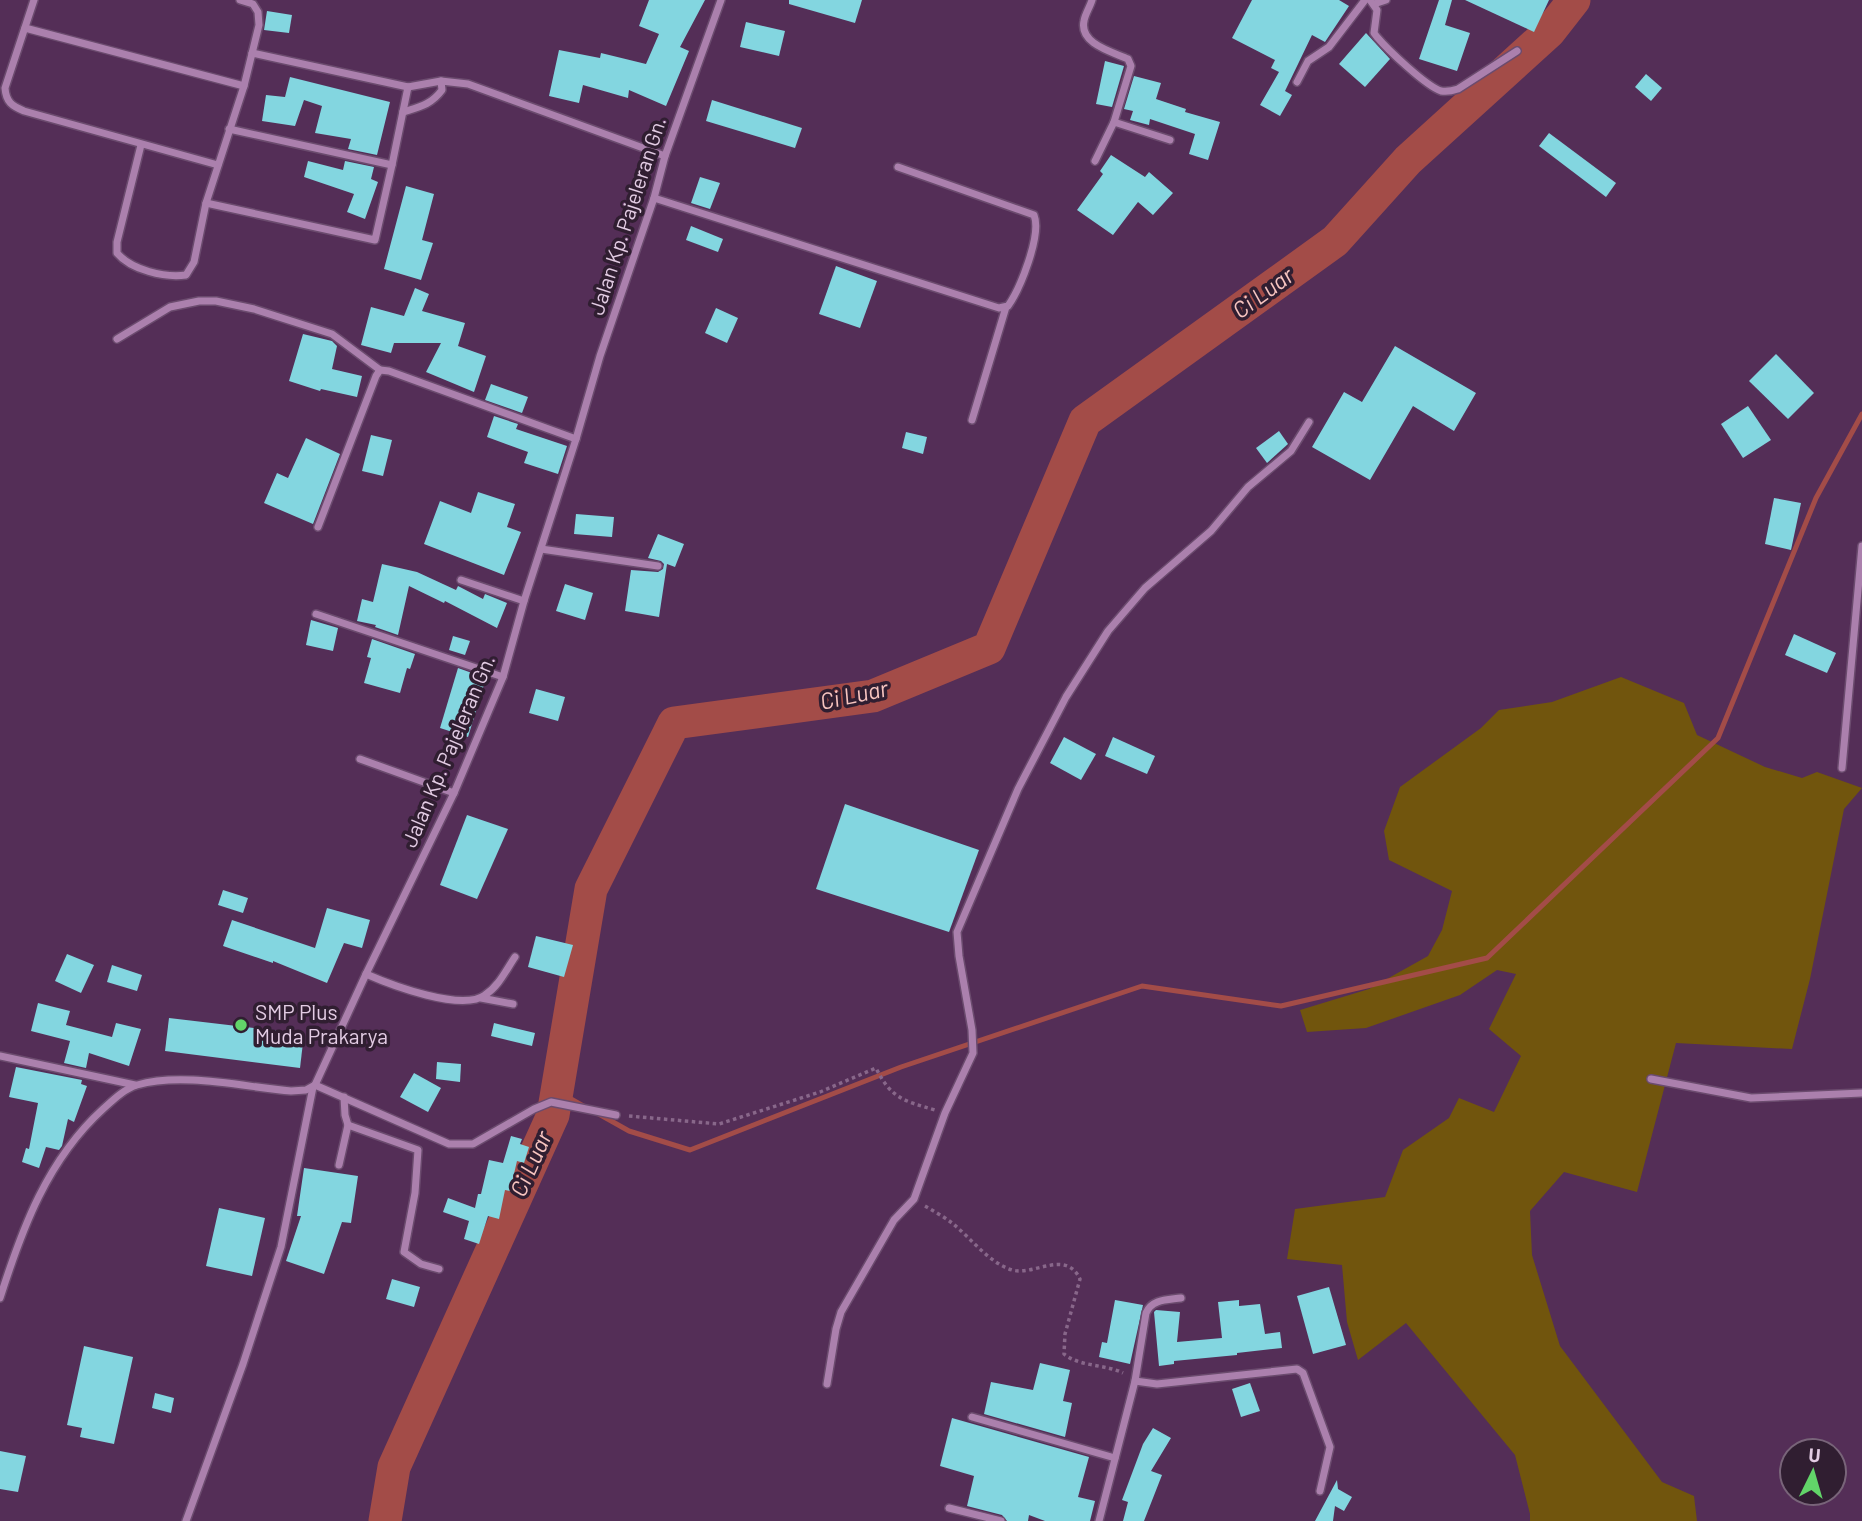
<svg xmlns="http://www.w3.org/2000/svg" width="1862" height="1521" viewBox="0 0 1862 1521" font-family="Barlow,sans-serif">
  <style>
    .green { fill: #71550d }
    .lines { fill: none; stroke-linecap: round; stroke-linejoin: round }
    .stream { stroke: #a34c48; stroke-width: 5 }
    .river { stroke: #a34c48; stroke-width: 33 }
    .building { fill: #83d6e0 }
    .minor-casing { stroke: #6b4b6e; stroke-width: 10 }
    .path { stroke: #88678a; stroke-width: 3.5; stroke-dasharray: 3.5 3.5; stroke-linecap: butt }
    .minor { stroke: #ab80ad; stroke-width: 7 }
    .poi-dot { fill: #62d469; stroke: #301e31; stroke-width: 2.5 }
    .labels { text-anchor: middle; stroke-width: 7; stroke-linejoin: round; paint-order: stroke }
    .street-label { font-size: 21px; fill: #e3cce4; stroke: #301e31 }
    .poi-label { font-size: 21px; fill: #e3cce4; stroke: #301e31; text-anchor: start }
    .water-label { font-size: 23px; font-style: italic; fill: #f8c5c0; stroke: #301e31 }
  </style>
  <rect width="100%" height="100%" fill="#542e57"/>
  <polygon class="green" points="1621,677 1684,703 1697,735 1765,767 1802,778 1817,772 1862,788 1844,809 1810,979 1792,1049 1676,1043 1637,1192 1564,1172 1530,1211 1532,1255 1560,1346 1662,1482 1694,1496 1697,1521 1530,1521 1530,1514 1515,1455 1406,1323 1358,1360 1347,1322 1342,1265 1287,1259 1295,1209 1385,1197 1403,1150 1449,1118 1459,1098 1494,1112 1521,1056 1489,1029 1516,974 1497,970 1460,995 1366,1028 1307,1032 1300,1010 1369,989 1428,956 1442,930 1452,891 1389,860 1384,831 1400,787 1481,728 1499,710 1552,702"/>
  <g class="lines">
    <g class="stream">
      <polyline points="557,1091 585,1107"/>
      <polyline points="597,1113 629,1131 690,1150 901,1067 1142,986 1281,1006 1487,958 1718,738 1816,498 1862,414"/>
    </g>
    <polyline class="river" points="385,1521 394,1467 553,1115 591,889 674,723 873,696 989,648 1085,421 1335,241 1408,160 1549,32 1574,0"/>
  </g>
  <g class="building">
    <polygon points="649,0 705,0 680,47 689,51 666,106 629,90 628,98 583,85 579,103 549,96 559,50 600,58 601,53 646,64 659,34 639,26"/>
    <polygon points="789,0 862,0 855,23 789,4"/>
    <polygon points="1252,0 1339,0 1349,6 1325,42 1312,35 1285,91 1292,95 1280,116 1260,105 1279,72 1271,68 1275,60 1232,38"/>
    <polygon points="1439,0 1452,0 1445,25 1470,33 1457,71 1419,59"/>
    <polygon points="1465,0 1549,0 1534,32"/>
    <polygon points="267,11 292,15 289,33 264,30"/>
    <polygon points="746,22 785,31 779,56 740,47"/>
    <polygon points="1366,33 1390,59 1365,87 1339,64"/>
    <polygon points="1105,61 1124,66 1112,107 1096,104"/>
    <polygon points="1646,74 1662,88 1651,101 1635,87"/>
    <polygon points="1134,76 1161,83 1156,99 1186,109 1185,112 1220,122 1208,160 1189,154 1195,134 1150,119 1149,125 1130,120 1133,111 1124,109"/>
    <polygon points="290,77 390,102 377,155 348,149 351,139 315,133 322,106 304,100 295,126 262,121 266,95 285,97"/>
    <polygon points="712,100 802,128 795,148 706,121"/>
    <polygon points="1549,133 1616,183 1606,197 1539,146"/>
    <polygon points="1111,155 1145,177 1149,172 1173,193 1153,215 1138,202 1113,235 1077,210 1103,174 1100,171"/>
    <polygon points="308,161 343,170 345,161 374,167 371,179 378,182 365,219 347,212 354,194 304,177"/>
    <polygon points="700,177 720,183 710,209 691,203"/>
    <polygon points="406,186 434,194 422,240 433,243 421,280 384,269"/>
    <polygon points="691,226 723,239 718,252 686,240"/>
    <polygon points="836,266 877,281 860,328 819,314"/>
    <polygon points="415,288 429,294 422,311 465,323 458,346 486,356 474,392 426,372 441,343 394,343 391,353 361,345 371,307 404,316"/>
    <polygon points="716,308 738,318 727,343 705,333"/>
    <polygon points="303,334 332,341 337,346 332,369 362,376 357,397 321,389 320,391 289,381"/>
    <polygon points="1395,346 1476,393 1454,431 1413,406 1370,480 1312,447 1344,392 1362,402"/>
    <polygon points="1776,354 1814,393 1788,419 1749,381"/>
    <polygon points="491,384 528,397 522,413 485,400"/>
    <polygon points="1748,406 1771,440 1743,458 1721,424"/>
    <polygon points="494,416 518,424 516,429 567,446 558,474 524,463 528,452 487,437"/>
    <polygon points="1279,431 1288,444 1267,463 1256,448"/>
    <polygon points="906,432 927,437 923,454 902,448"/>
    <polygon points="371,435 392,440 383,476 362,471"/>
    <polygon points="306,438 340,454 313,524 264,503 277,473 288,478"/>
    <polygon points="478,492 515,504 507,527 521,532 504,575 424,544 440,501 471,513"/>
    <polygon points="1774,498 1801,503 1791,550 1765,544"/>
    <polygon points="576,514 614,517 612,537 574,534"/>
    <polygon points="658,534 684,544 675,567 667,564 659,617 625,611 631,570 658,572 663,569 664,564 661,561 648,558"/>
    <polygon points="382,564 417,572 456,590 458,586 483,599 485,594 507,603 497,628 445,601 444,603 409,586 398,635 375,627 376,625 357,621 362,599 373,602"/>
    <polygon points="565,584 593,593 585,620 556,611"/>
    <polygon points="311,620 338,628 333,651 306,645"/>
    <polygon points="1794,634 1836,653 1827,673 1785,655"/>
    <polygon points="453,636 470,641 465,655 449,650"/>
    <polygon points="372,639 415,654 410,669 407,668 400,693 364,683 371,658 367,657"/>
    <polygon points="458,668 486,678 468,737 440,728"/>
    <polygon points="536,689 565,697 558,721 529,713"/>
    <polygon points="1064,737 1096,754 1081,780 1050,763"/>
    <polygon points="1113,737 1155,756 1147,774 1105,756"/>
    <polygon points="845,804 979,850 949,932 816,889"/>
    <polygon points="467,815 508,829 477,899 440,885"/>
    <polygon points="223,890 248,898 243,913 218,905"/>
    <polygon points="327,908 370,920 362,948 344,943 327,983 273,961 273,963 223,946 232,920 315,948"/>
    <polygon points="536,936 573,945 564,977 528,967"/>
    <polygon points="67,954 94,965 81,993 55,981"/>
    <polygon points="112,965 142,975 137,991 107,982"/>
    <polygon points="38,1003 70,1011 66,1025 112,1037 116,1023 141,1029 129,1066 89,1053 86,1068 64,1063 70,1041 31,1031"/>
    <polygon points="169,1018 304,1034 300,1068 165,1051"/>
    <polygon points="494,1023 535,1033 532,1046 491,1036"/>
    <polygon points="437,1062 461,1064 460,1082 436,1079"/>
    <polygon points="16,1067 82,1080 81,1084 87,1086 74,1122 68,1119 62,1146 59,1150 46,1147 39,1168 22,1162 26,1148 29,1149 38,1103 9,1097"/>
    <polygon points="414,1073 441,1088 428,1112 400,1097"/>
    <polygon points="511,1136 522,1139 520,1144 529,1147 524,1163 517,1161 510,1191 505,1190 499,1219 488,1216 479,1244 464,1239 469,1221 443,1212 448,1198 475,1208 478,1194 481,1194 489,1160 503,1163"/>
    <polygon points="304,1168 358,1176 351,1223 342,1222 324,1274 286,1261 301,1216 297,1216"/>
    <polygon points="219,1208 265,1218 252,1276 206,1266"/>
    <polygon points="392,1279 420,1287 414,1307 386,1299"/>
    <polygon points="1329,1287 1346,1345 1313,1354 1297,1296"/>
    <polygon points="1115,1300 1143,1305 1130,1364 1099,1357 1102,1342 1107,1343"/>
    <polygon points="1239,1300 1239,1306 1260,1304 1265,1334 1280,1332 1282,1348 1237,1353 1237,1355 1174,1361 1174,1364 1159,1366 1154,1312 1156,1310 1180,1312 1177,1342 1222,1338 1218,1302"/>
    <polygon points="84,1346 133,1357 114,1444 80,1437 82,1428 67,1425"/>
    <polygon points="1040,1363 1070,1370 1063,1401 1072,1403 1065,1437 984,1414 991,1382 1033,1390"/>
    <polygon points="1250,1383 1260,1411 1241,1417 1232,1389"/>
    <polygon points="155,1393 174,1398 171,1413 152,1408"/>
    <polygon points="952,1418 1089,1457 1078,1497 1095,1501 1090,1521 1045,1521 1029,1515 1028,1521 1007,1521 1002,1515 967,1506 974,1476 940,1466"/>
    <polygon points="1153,1428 1171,1438 1151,1471 1162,1475 1144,1521 1123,1521 1128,1502 1122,1500 1143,1444"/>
    <polygon points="0,1451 26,1456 18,1492 0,1489"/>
    <polygon points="1337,1480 1338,1489 1352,1497 1344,1511 1335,1506 1333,1521 1315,1521"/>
  </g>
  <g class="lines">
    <defs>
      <g id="minor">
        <path d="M34 0 5 88C6 102 12 106 24 111L218 165"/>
        <path d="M1092 0C1090 7 1085 14 1084 21 1079 44 1113 52 1128 59L1131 66 1114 122 1095 161"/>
        <path d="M1370 0 1377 10 1374 33 1377 37C1388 50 1426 86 1441 91 1447 92 1452 91 1458 89L1517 51"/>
        <polyline points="1374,4 1386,0"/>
        <polyline points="25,28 244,86"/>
        <polyline points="252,53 408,87 441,81 468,84 665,156"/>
        <polyline points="1297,82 1308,61 1329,47 1365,0"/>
        <path d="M403 112C419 107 431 105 442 90L441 81"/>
        <polyline points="1114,122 1170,140"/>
        <polyline points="229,129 392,165 408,87"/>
        <path d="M141 145 117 242V253C131 270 165 278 186 275L194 262 206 203 244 86 259 25 258 12 253 4 240 0"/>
        <path d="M654 198 999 308 1008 306C1020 289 1042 235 1034 215L898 167"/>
        <polyline points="206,203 375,240 392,165"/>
        <polyline points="117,339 170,307 199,301 216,301 254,309 332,334 380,370"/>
        <polyline points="972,420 1006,307"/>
        <polyline points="318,527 376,376 380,370 389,371 576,439"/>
        <polyline points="541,549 658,566"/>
        <polyline points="461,580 524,601"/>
        <polyline points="316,614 503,677"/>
        <polyline points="360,759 454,793"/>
        <polyline points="1842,768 1862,546"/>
        <path d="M366 974C391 985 462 1012 485 995 499 986 506 970 515 957"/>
        <polyline points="481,998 513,1004"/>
        <polyline points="0,1056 135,1085"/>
        <polyline points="1651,1079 1751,1098 1862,1093"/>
        <polyline points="315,1085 449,1144 473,1144 534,1109 551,1102 616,1115"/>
        <polyline points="344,1097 345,1115 348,1125 418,1150 415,1193 404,1252 421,1264 439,1269"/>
        <polyline points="339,1165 348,1125"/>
        <path d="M0 1298C22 1229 47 1160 103 1109 113 1100 124 1089 137 1085 183 1072 244 1087 291 1091L306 1090 315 1085 366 974 454 793 503 677 524 601 576 439 600 356 654 198 665 156 721 0"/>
        <polyline points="1135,1381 1157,1384 1297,1369 1303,1373 1330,1447 1320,1491"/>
        <polyline points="827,1384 836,1329 841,1312 894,1220 914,1199 945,1113 973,1053 972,1030 959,956 957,932 1018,789 1066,697 1108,631 1145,588 1211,531 1248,487 1291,451 1309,422"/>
        <polyline points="972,1417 1115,1458"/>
        <polyline points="949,1508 1001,1521"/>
        <polyline points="186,1521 243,1364 281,1247 313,1087"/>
        <path d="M1099 1521 1135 1381 1146 1313C1152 1299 1167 1300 1181 1298"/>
      </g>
    </defs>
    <use href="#minor" class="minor-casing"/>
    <g class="path">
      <path d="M629 1116 719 1124 820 1092 876 1068C891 1099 905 1101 935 1110"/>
      <path d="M925 1206C934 1211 944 1217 952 1223 971 1238 989 1263 1012 1270 1034 1276 1066 1249 1080 1279L1065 1334 1064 1354C1080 1367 1105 1364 1123 1373"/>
    </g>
    <use href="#minor" class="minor"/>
  </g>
  <circle class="poi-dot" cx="241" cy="1025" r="7"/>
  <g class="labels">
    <g class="street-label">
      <text transform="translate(628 216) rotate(-72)" y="7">Jalan Kp. Pajeleran Gn.</text>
      <text transform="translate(449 751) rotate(-67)" y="7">Jalan Kp. Pajeleran Gn.</text>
    </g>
    <g class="poi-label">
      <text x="255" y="1020">SMP Plus<tspan x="255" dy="24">Muda Prakarya</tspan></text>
    </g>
    <g class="water-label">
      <text transform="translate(1263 293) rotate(-36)" y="8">Ci Luar</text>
      <text transform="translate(854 695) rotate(-12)" y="8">Ci Luar</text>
      <text transform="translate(531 1164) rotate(-66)" y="8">Ci Luar</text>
    </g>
  </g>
  <g transform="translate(1813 1472) rotate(5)"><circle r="33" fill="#301e31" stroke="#786479" stroke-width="2"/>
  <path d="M0-5L12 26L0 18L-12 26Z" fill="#62d469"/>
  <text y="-10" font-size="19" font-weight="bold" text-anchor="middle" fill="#e3cce4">U</text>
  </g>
</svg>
